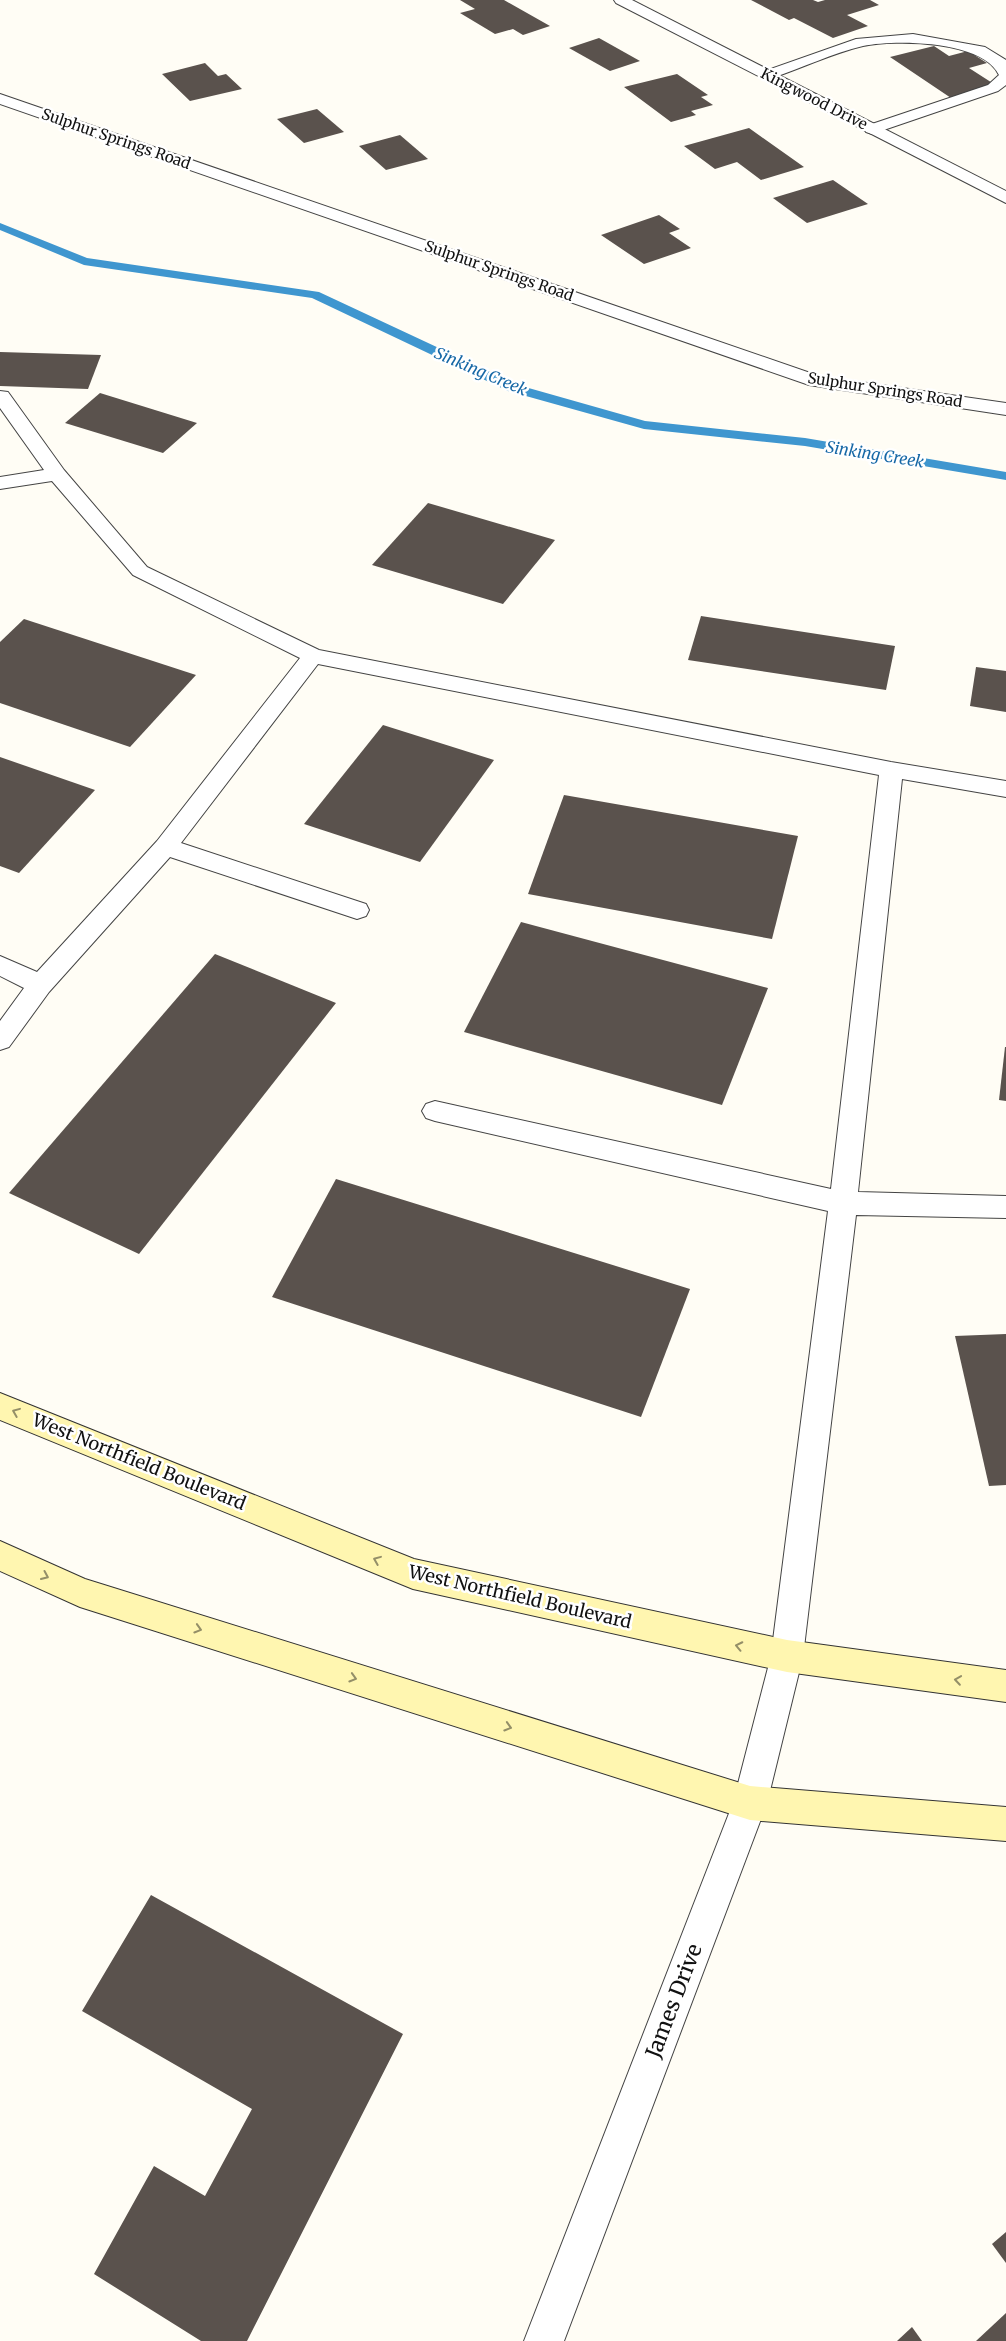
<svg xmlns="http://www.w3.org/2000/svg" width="1006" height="2341" viewBox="0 0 1006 2341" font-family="Merriweather,serif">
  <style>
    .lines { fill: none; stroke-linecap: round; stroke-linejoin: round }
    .stream { fill: #3f96cf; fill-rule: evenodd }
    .building { fill: #5a524d }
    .lane-casing { stroke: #444; stroke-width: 2 }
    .street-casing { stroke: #444; stroke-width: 2 }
    .secondary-casing { stroke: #333; stroke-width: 2 }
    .lane { fill: #fff; fill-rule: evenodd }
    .street { fill: #fff; fill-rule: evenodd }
    .secondary { fill: #fff6b0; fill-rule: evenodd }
    .oneway { stroke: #948f68 }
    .labels { text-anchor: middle; stroke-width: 5; stroke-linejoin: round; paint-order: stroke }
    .far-street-label { font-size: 15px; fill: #111; stroke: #fff }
    .far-water-label { font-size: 16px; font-style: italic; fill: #1768a6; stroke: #fff }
    .street-label { font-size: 18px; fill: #111; stroke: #fff }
    .near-street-label { font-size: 21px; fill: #111; stroke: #fff }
  </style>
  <rect width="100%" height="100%" fill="#fffdf5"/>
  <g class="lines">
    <polygon class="stream" points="0,223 87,258 319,292 518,385 645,421 805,438 1006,472 1006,480 805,446 644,429 508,391 312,298 84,265 0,230"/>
  </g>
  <g class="building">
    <polygon points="460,0 504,0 550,26 523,35 513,29 495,34 460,13 475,9"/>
    <polygon points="751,0 813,0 818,2 825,0 870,0 879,5 847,15 868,26 833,38 794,18 789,20"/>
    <polygon points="599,38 640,61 610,71 569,48"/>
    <polygon points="934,46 949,56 968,51 987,63 969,68 997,86 951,98 890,57"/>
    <polygon points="205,63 218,76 226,74 242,89 190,101 162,74"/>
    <polygon points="677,74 708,95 701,97 713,105 691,111 696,115 671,122 624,87"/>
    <polygon points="317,109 344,132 304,143 277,119"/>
    <polygon points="749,128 804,167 761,180 737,162 715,169 684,146"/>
    <polygon points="400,135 428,159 386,170 359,146"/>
    <polygon points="833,180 868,204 807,223 773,198"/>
    <polygon points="659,215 680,229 669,233 691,248 644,264 601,235"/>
    <polygon points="0,352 101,355 88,389 0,386"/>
    <polygon points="100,393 197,423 163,453 65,423"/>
    <polygon points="428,503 555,540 503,604 372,565"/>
    <polygon points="701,616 895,646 886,690 688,660"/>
    <polygon points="24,619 196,675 130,747 0,703 0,642"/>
    <polygon points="976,667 1006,671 1006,712 970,706"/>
    <polygon points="383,725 494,760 420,862 304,824"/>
    <polygon points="0,757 95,790 19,873 0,866"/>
    <polygon points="564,795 798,836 772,939 528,894"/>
    <polygon points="521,922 768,988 722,1105 464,1032"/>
    <polygon points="215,954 336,1003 139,1254 9,1193"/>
    <polygon points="1005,1047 1006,1047 1006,1101 999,1100"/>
    <polygon points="336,1179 690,1289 641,1417 272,1297"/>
    <polygon points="1006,1334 1006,1485 989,1486 955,1336"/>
    <polygon points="151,1895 403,2034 247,2341 201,2341 94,2274 154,2166 205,2196 252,2109 82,2011"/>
    <polygon points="1006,2232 1006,2263 992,2244"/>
    <polygon points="1006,2313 1006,2341 976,2341"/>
    <polygon points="912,2327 922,2341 897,2341"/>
  </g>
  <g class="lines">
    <defs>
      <g id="lane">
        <path d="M913 34 985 47 1006 60V85L998 91 872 134 866 132 864 129 866 126 988 85 999 75C983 41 897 39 863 46 833 53 802 68 772 78L767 80 759 75 762 72 856 39Z"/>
        <polygon points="0,391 8,392 64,470 147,567 319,650 891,762 1006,781 1006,797 902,779 858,1192 1006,1196 1006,1218 856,1215 803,1656 799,1667 787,1672 775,1667 771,1656 828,1211 435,1121 426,1118 422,1111 426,1104 435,1101 831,1189 879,775 318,664 181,843 366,904 369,910 366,916 357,919 348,916 170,857 49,992 9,1047 0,1050 0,1021 24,988 0,976 0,956 37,972 157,841 300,658 133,575 52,481 0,489 0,477 44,470 0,408"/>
      </g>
      <g id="street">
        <polygon points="614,0 632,0 1006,191 1006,203 616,3"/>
        <polygon points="0,94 819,376 1006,403 1006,415 809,385 0,104"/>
        <polygon points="787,1640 799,1645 803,1656 767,1803 564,2341 524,2341 733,1803 771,1656 775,1645"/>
      </g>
      <g id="secondary">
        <polygon points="0,1393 414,1559 787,1640 1006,1670 1006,1702 787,1672 413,1589 0,1420"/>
        <polygon points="0,1541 85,1579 750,1786 1006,1807 1006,1841 750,1820 80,1607 0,1571"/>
      </g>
    </defs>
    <use href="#lane" class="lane-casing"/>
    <use href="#street" class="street-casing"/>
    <use href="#secondary" class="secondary-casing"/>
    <use href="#lane" class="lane"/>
    <use href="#street" class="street"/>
    <use href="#secondary" class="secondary"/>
  </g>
  <defs><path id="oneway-chevron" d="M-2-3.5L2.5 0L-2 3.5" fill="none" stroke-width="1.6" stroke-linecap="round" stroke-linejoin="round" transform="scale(1.25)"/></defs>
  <g class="oneway">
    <use href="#oneway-chevron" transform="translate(16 1412) rotate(-158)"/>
    <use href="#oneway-chevron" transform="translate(377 1560) rotate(-158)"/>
    <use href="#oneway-chevron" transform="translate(45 1576) rotate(24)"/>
    <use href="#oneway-chevron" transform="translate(198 1629) rotate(17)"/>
    <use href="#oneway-chevron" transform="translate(739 1646) rotate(-168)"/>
    <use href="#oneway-chevron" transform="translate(353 1678) rotate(17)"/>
    <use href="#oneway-chevron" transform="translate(958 1680) rotate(-172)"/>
    <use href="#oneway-chevron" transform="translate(508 1727) rotate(17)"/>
  </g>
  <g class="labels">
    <g class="far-street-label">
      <text transform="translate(814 99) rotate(27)" y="5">Kingwood Drive</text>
      <text transform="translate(116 139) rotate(19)" y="5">Sulphur Springs Road</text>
      <text transform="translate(499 271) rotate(19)" y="5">Sulphur Springs Road</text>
      <text transform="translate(885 390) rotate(9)" y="5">Sulphur Springs Road</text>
    </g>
    <g class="far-water-label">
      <text transform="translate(481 371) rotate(23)" y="6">Sinking Creek</text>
      <text transform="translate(875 454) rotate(9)" y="6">Sinking Creek</text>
    </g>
    <g class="street-label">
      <text transform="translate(139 1462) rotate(22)" y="6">West Northfield Boulevard</text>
      <text transform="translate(520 1597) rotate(13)" y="6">West Northfield Boulevard</text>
    </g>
    <g class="near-street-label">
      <text transform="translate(674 2001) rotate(-69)" y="7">James Drive</text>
    </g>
  </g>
</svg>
